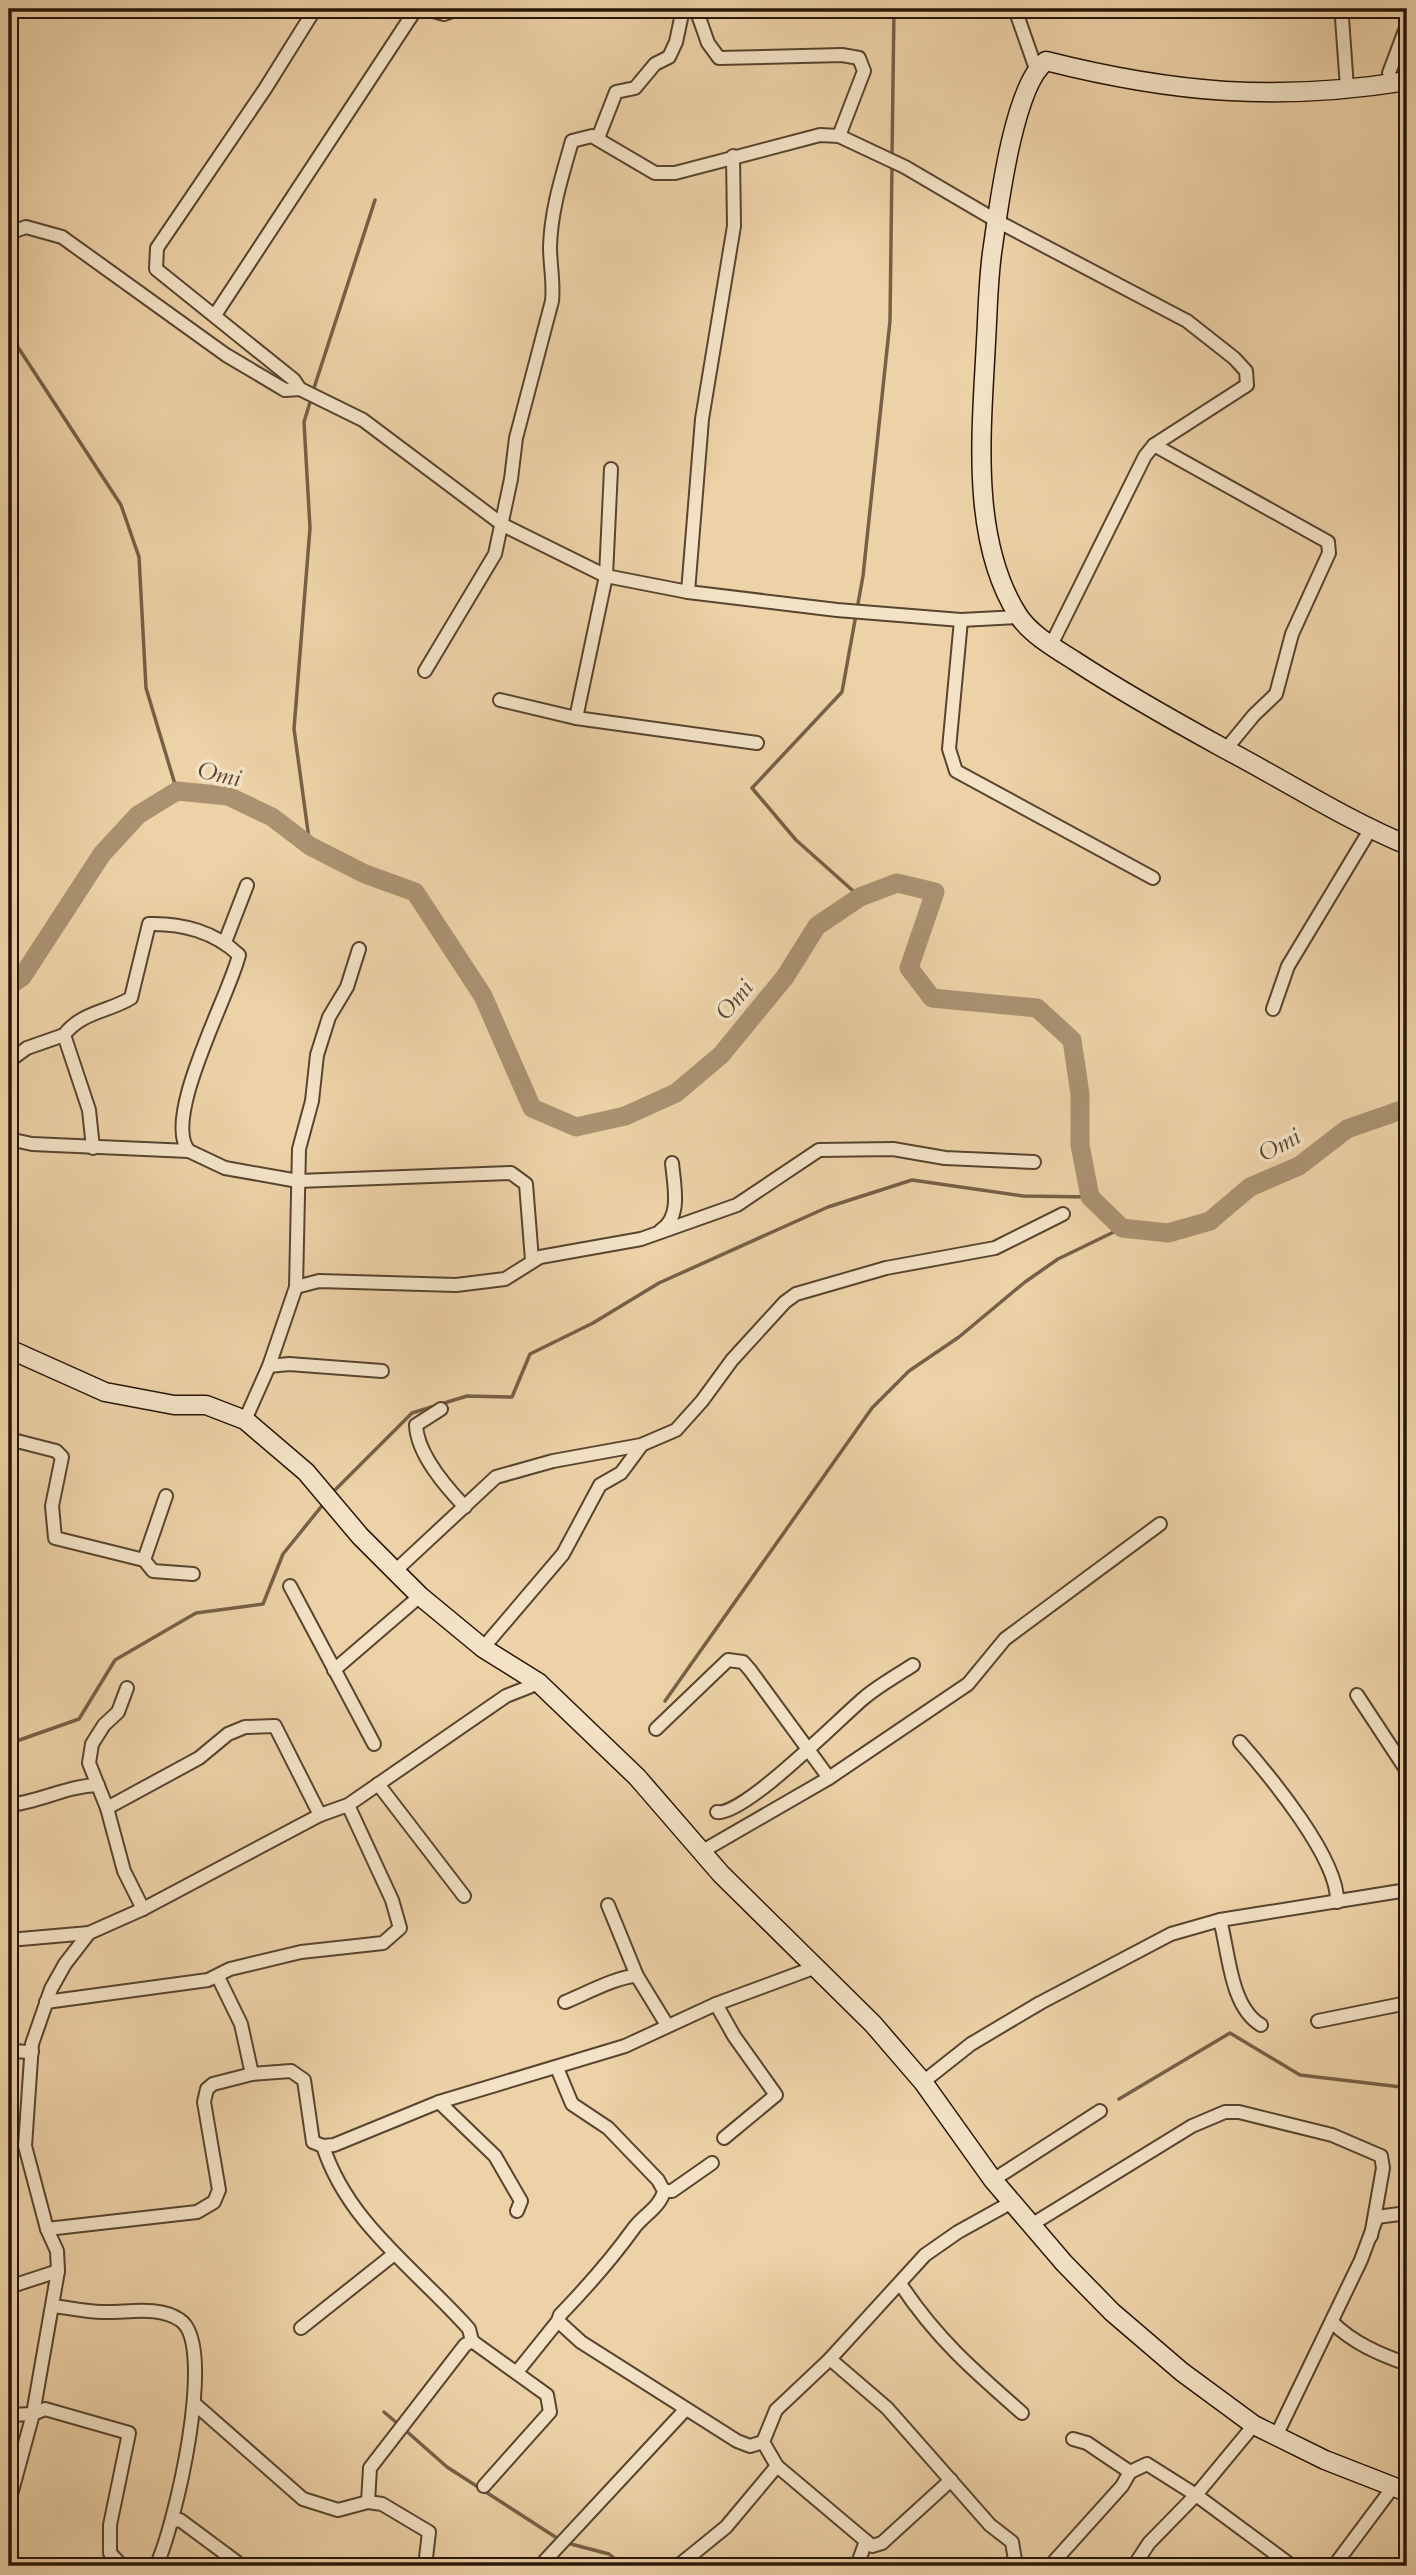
<svg xmlns="http://www.w3.org/2000/svg" width="1416" height="2575" viewBox="0 0 1416 2575" font-family="Cardo,serif">
  <style>
    .lines { fill: none; stroke-linecap: round; stroke-linejoin: round }
    .stream { stroke: #766047; stroke-width: 3.5 }
    .river { stroke: #aa9271; stroke-width: 19 }
    .street-casing { stroke: #58442f; stroke-width: 16 }
    .secondary-casing { stroke: #271507; stroke-width: 21 }
    .street { stroke: #f3e2c6; stroke-width: 12 }
    .secondary { stroke: #f3e2c6; stroke-width: 18 }
    .labels { text-anchor: middle; stroke-width: 7; stroke-linejoin: round; paint-order: stroke }
    .water-label { font-size: 24px; font-style: italic; fill: #5b4731; stroke: #f3e2c6 }
  </style>
  <rect width="100%" height="100%" fill="#edd2a7"/>
  <filter id="stains"><feTurbulence type="fractalNoise" baseFrequency=".00286" numOctaves="4"/><feColorMatrix values="0 0 0 0 .2 0 0 0 0 .09 0 0 0 0 .02 0 0 0 .5 -.17"/></filter>
  <radialGradient id="worn" r=".72"><stop offset=".6" stop-color="#630" stop-opacity="0"/><stop offset="1" stop-color="#630" stop-opacity=".3"/></radialGradient>
  <g class="lines">
    <g class="stream">
      <polyline points="892,157 894,9"/>
      <polyline points="9,327 12,338 121,505 139,557 146,688 177,791"/>
      <polyline points="313,391 375,200"/>
      <polyline points="310,846 294,729 310,528 304,422 311,399"/>
      <polyline points="860,897 796,840 752,788 842,692 863,576 890,321 892,165"/>
      <polyline points="332,1493 412,1413 467,1396 512,1397 530,1354 593,1323 659,1283 828,1207 912,1180 1023,1196 1090,1197"/>
      <polyline points="665,1701 872,1408 909,1371 959,1337 1025,1282 1058,1259 1122,1228"/>
      <polyline points="9,1748 11,1743 79,1719 115,1660 196,1613 263,1604 283,1554 325,1502"/>
      <polyline points="1119,2099 1230,2033 1300,2075 1401,2087 1407,2084"/>
      <polyline points="384,2412 398,2424"/>
      <polyline points="404,2429 447,2467 560,2540"/>
      <polyline points="567,2543 609,2554 624,2566"/>
    </g>
    <polyline class="river" points="9,986 22,977 102,854 138,815 177,791 228,796 272,817 310,846 365,874 415,892 483,996 532,1108 576,1127 625,1116 676,1093 721,1055 785,977 817,926 860,897 897,883 935,892 909,968 932,998 1037,1008 1072,1040 1080,1094 1080,1145 1090,1197 1122,1228 1168,1233 1210,1221 1250,1187 1299,1166 1347,1129 1407,1108"/>
    <defs>
      <g id="street">
        <polyline points="315,9 265,89 157,248 156,269 294,380 300,389 363,420 503,525 606,576 688,592 837,610 961,620 1019,617"/>
        <polyline points="426,9 444,14 458,9"/>
        <polyline points="696,9 708,43 719,58 842,55 859,58 864,71 839,136"/>
        <polyline points="1015,9 1036,69"/>
        <polyline points="1342,18 1347,88"/>
        <polyline points="1391,84 1389,73 1407,25"/>
        <polyline points="598,138 616,92 635,88 655,64 669,57 676,42 683,9"/>
        <polyline points="9,233 26,227 62,237 226,355 285,390 300,389"/>
        <polyline points="215,315 416,9"/>
        <polyline points="1154,445 1328,542 1329,553 1292,634 1276,694 1254,715 1226,749"/>
        <polyline points="688,592 702,419 734,226 733,156"/>
        <polyline points="961,620 949,749 956,771 1153,878"/>
        <path d="M425 671 495 554 511 479 516 438 552 301C554 282 550 265 550 247 551 210 562 176 572 141L592 136 655 173H675L820 135 839 136 905 167 997 221 1187 321 1234 358 1246 371 1247 385 1154 445 1145 456 1051 645"/>
        <polyline points="500,700 576,718 757,743"/>
        <polyline points="576,718 606,576 611,469"/>
        <polyline points="225,942 247,885"/>
        <polyline points="1273,1009 1288,966 1370,830"/>
        <polyline points="9,1061 27,1048 64,1035"/>
        <polyline points="9,1139 32,1144 189,1151 225,1168 298,1181 511,1173 526,1184 532,1260"/>
        <path d="M93 1148 89 1110 64 1035C81 1012 108 1012 131 998L149 924C182 923 215 932 239 955 230 994 161 1119 189 1151"/>
        <path d="M661 1230C682 1217 674 1185 672 1163"/>
        <polyline points="296,1287 319,1281 456,1285 505,1279 540,1257 641,1239 737,1205 819,1150 893,1149 945,1158 1034,1162"/>
        <polyline points="269,1366 289,1364 382,1371"/>
        <path d="M441 1409 416 1425C417 1454 446 1487 465 1507"/>
        <polyline points="245,1420 269,1366 296,1287 299,1149 312,1101 317,1055 329,1017 347,987 359,949"/>
        <polyline points="9,1439 56,1451 62,1457 52,1506 55,1538 144,1560 153,1571 193,1574"/>
        <polyline points="144,1560 166,1496"/>
        <polyline points="394,1572 496,1477 553,1461 641,1445 676,1430 702,1401 732,1360 785,1302 796,1294 886,1268 995,1248 1063,1214"/>
        <polyline points="290,1586 374,1744"/>
        <polyline points="483,1648 563,1554 600,1485 621,1473 641,1446"/>
        <polyline points="334,1670 420,1596"/>
        <polyline points="127,1688 118,1712 104,1725 92,1744 89,1763 107,1808 124,1871 143,1909"/>
        <polyline points="1357,1695 1407,1771"/>
        <polyline points="656,1729 728,1660 743,1662 750,1670 829,1778"/>
        <path d="M1240 1742C1269 1775 1339 1859 1337 1902"/>
        <polyline points="378,1784 464,1896"/>
        <path d="M9 1805C40 1802 66 1786 98 1785"/>
        <polyline points="107,1808 199,1758 228,1734 245,1727 275,1726 320,1815"/>
        <path d="M717 1812C743 1817 840 1718 864 1698 878 1686 896 1676 913 1665"/>
        <polyline points="701,1852 829,1778 968,1684 1005,1639 1160,1524"/>
        <polyline points="608,1905 637,1976 667,2025"/>
        <path d="M1220 1920C1229 1952 1230 2007 1261 2025"/>
        <polyline points="9,1940 89,1933"/>
        <polyline points="218,1977 241,2024 252,2074"/>
        <polyline points="46,2002 208,1980 230,1969 301,1952 383,1943 400,1928 392,1900 348,1805"/>
        <path d="M565 2002C585 1994 618 1976 637 1976"/>
        <polyline points="716,2004 734,2036 776,2095 724,2138"/>
        <polyline points="1318,2021 1407,2003"/>
        <polyline points="9,2051 32,2052"/>
        <polyline points="923,2082 971,2044 1040,2003 1171,1934 1220,1920 1407,1890"/>
        <polyline points="439,2102 495,2156 521,2201 517,2211"/>
        <path d="M323 2146C348 2224 417 2270 469 2329L472 2341"/>
        <polyline points="993,2180 1100,2111"/>
        <polyline points="664,2191 672,2191 712,2163"/>
        <polyline points="1031,2225 1192,2126 1225,2112 1239,2112 1332,2135 1381,2156 1383,2168 1371,2236"/>
        <polyline points="47,2229 197,2212 214,2202 219,2190 204,2102 207,2089 213,2084 252,2074 291,2071 304,2080 313,2142 323,2146 334,2145 439,2102 625,2046 716,2004 816,1967"/>
        <path d="M901 2285C937 2339 973 2370 1022 2413"/>
        <polyline points="9,2287 58,2271"/>
        <path d="M54 2306C70 2308 86 2312 102 2312 127 2313 158 2305 180 2320 218 2344 174 2530 156 2566"/>
        <polyline points="558,2321 581,2342 737,2441 750,2446 763,2442"/>
        <path d="M1332 2322C1353 2343 1379 2354 1407 2364"/>
        <polyline points="301,2328 393,2255"/>
        <polyline points="472,2341 547,2395 550,2412 484,2486"/>
        <polyline points="830,2359 887,2408 990,2525 1012,2542 1016,2566"/>
        <path d="M517 2372 558 2321 560 2315C587 2287 611 2260 634 2228 643 2216 661 2206 664 2191L658 2180 608 2128 572 2104 557 2068"/>
        <polyline points="196,2405 303,2499 338,2510 368,2502 382,2504 429,2532 425,2566"/>
        <polyline points="9,2415 33,2414 45,2409 129,2433 110,2525 110,2553 122,2566"/>
        <polyline points="1276,2436 1361,2260 1377,2217 1407,2213"/>
        <polyline points="1073,2439 1087,2443 1130,2472"/>
        <polyline points="777,2466 872,2546 882,2543 951,2480"/>
        <polyline points="9,2502 33,2414 58,2271 57,2251 47,2229 25,2146 32,2044 51,1989 65,1964 89,1933 143,1909 320,1815 348,1805 506,1696 539,1683"/>
        <polyline points="368,2502 370,2468 465,2345 472,2341"/>
        <polyline points="172,2521 180,2520 242,2566"/>
        <polyline points="540,2566 686,2409"/>
        <polyline points="678,2566 726,2527 777,2466 763,2442 776,2410 830,2359 925,2255 958,2232 1012,2202"/>
        <polyline points="857,2566 866,2541"/>
        <polyline points="1050,2566 1122,2486 1130,2472 1147,2464 1196,2495 1292,2566"/>
        <polyline points="1134,2566 1149,2543 1196,2495 1254,2425"/>
        <polyline points="1334,2566 1393,2487"/>
      </g>
      <g id="secondary">
        <path d="M1407 81C1277 102 1173 93 1046 61 1014 85 999 204 993 246 988 277 988 309 986 341 982 427 969 538 1018 615 1030 634 1056 649 1075 661 1124 693 1174 721 1225 749 1286 781 1344 819 1407 845"/>
        <polyline points="9,1349 105,1392 174,1405 206,1405 245,1420 306,1472 360,1536 420,1596 483,1648 539,1683 637,1777 721,1874 873,2024 923,2082 993,2180 1064,2263 1112,2312 1182,2372 1254,2425 1325,2460 1407,2492"/>
      </g>
    </defs>
    <use href="#street" class="street-casing"/>
    <use href="#secondary" class="secondary-casing"/>
    <use href="#street" class="street"/>
    <use href="#secondary" class="secondary"/>
  </g>
  <g class="labels">
    <g class="water-label">
      <text transform="translate(219 774) rotate(12)" y="8">Omi</text>
      <text transform="translate(734 1000) rotate(-51)" y="8">Omi</text>
      <text transform="translate(1279 1145) rotate(-29)" y="8">Omi</text>
    </g>
  </g>
  <rect width="1416" height="2575" fill="none" stroke="#edd2a7" stroke-width="35"/>
  <rect x="10" y="10" width="1395" height="2554" fill="none" stroke="#271507" stroke-width="3.5"/>
  <rect x="18" y="18" width="1381" height="2540" fill="none" stroke="#271507" stroke-width="2"/>
  <rect width="100%" height="100%" filter="url(#stains)"/>
  <rect width="100%" height="100%" fill="url(#worn)"/>
</svg>
